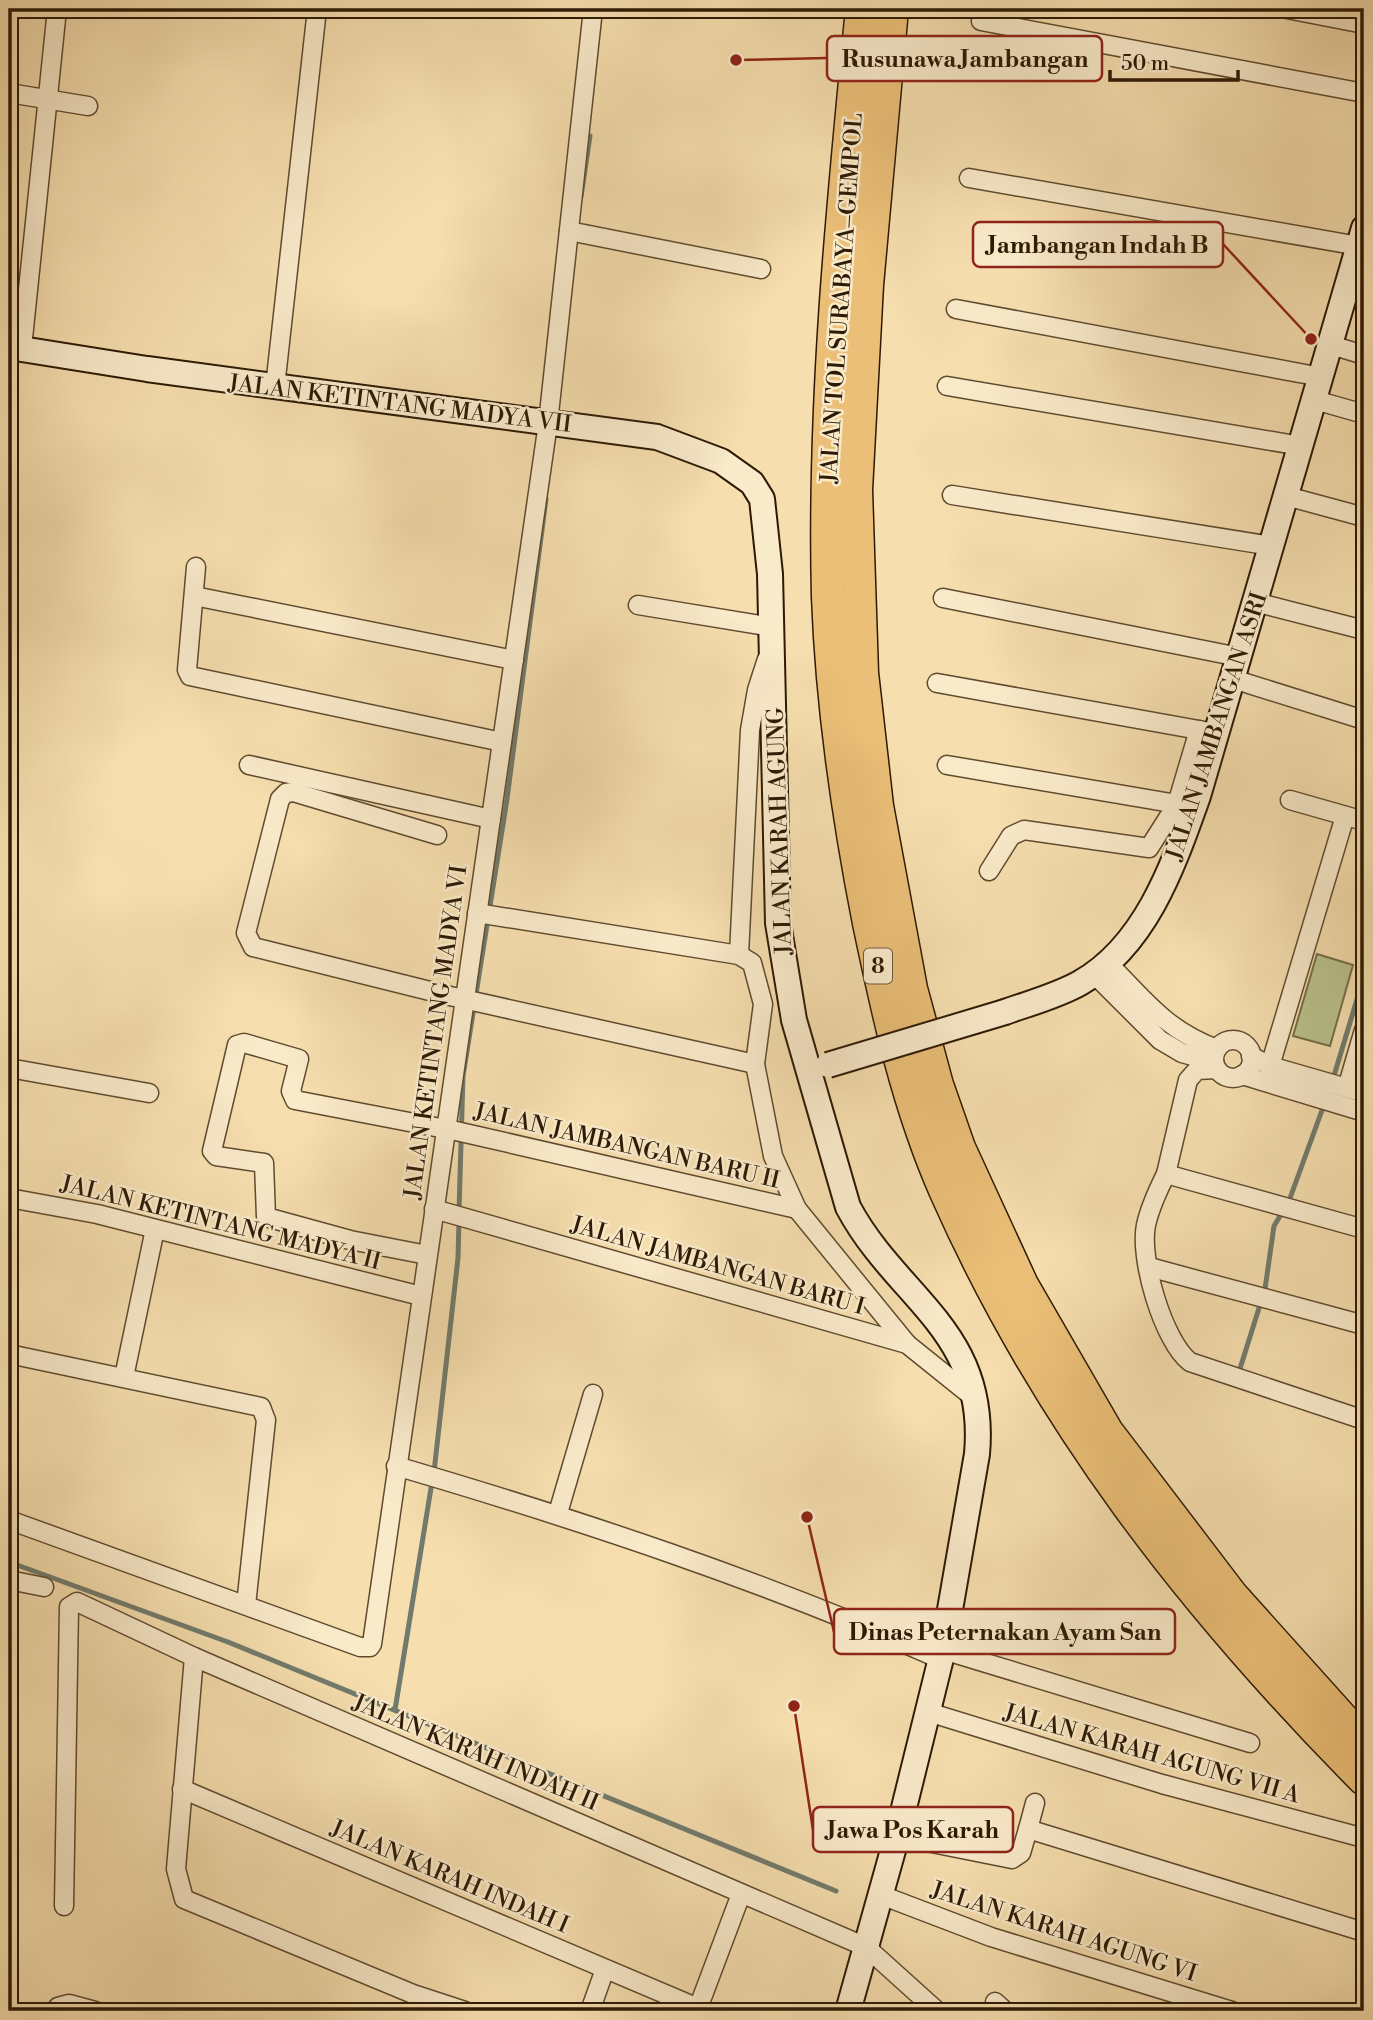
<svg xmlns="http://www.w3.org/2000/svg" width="1373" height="2020" viewBox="0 0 1373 2020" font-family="'Libre Bodoni',serif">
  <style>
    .green { fill: #bac28c; stroke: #746e48; stroke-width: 2 }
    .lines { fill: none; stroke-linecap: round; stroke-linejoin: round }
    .stream { stroke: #717b6d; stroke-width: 5 }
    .street-casing { stroke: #5f4b2f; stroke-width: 21 }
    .secondary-casing { stroke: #2d1a05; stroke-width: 28 }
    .highway-casing { stroke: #2d1a05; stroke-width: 35 }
    .street { stroke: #f9eaca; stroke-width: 18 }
    .secondary { stroke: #f9eaca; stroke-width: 24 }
    .highway { stroke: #ebbf77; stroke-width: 32 }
    .secondary-bridge-casing { stroke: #2d1a05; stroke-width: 28; stroke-linecap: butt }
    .secondary-bridge { stroke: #f9eaca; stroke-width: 24 }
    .labels { text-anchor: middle; stroke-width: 5; stroke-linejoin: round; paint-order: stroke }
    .shield { fill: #f9eaca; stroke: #6a5840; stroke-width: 2 }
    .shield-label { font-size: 21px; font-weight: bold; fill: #2d1a05 }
    .street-label { font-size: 23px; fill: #2d1a05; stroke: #f9eaca }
    .leader { fill: none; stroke: #8f2418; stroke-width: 2.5 }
    .callout-dot { fill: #8f2418; stroke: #f9eaca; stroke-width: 2.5 }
    .callout { fill: #f9eaca; stroke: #8f2418; stroke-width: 2.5 }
    .callout-label { font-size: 24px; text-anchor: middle; font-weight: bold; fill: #2d1a05 }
  </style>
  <rect width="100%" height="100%" fill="#f6deae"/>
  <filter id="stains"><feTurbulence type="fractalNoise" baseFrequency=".00286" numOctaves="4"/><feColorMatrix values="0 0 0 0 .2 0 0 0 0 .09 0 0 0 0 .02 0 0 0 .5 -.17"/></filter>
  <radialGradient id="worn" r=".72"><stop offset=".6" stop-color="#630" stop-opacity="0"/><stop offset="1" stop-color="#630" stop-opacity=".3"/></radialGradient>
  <polygon class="green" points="1317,954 1353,965 1330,1046 1293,1036"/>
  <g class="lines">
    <g class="stream">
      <polyline points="581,197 590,136"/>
      <polyline points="1333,1079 1364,976"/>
      <polyline points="459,1211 463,1076 507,799 546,499"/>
      <polyline points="1238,1375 1265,1289 1274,1226 1289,1201 1325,1102"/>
      <polyline points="434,1472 458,1258 459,1221"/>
      <polyline points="9,1562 228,1642 836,1891"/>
      <polyline points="395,1710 432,1482"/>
    </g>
    <defs>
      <g id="street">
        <polyline points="1287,9 1364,24"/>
        <polyline points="981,21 1364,93"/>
        <polyline points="9,93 88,106"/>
        <polyline points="969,178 1359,246"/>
        <polyline points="569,231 761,269"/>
        <polyline points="956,309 1321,377"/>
        <polyline points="1331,345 1364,355"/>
        <polyline points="22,348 57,9"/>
        <polyline points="947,386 1301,446"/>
        <polyline points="275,387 317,9"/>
        <polyline points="1315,400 1364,414"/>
        <polyline points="952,495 1272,546"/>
        <polyline points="1286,496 1364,517"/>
        <polyline points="196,567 187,670 190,676 502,742"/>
        <polyline points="194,596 514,660"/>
        <polyline points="943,598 1239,657"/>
        <polyline points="1255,602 1364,630"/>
        <polyline points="638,605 772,627"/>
        <polyline points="1233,679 1364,720"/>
        <polyline points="937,683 1210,732"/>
        <polyline points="249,765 491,819"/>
        <polyline points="947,765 1177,804"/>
        <polyline points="1290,800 1364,821"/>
        <polyline points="437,835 293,792 286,793 280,799 246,933 253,947 450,996 755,1064"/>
        <polyline points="989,871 1011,836 1024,830 1149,848 1177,804 1199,730"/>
        <polyline points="477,913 739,955 752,963 763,1004 755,1064 773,1156 797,1209 907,1344"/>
        <polyline points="739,955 750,730 757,690 767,659"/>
        <path d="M1108 963C1144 1000 1167 1031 1217 1049"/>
        <polyline points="1094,974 1160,1040 1182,1053 1214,1062"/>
        <circle cx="1233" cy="1059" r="19"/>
        <polyline points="1251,1056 1270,1066 1364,1093"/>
        <polyline points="1270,1066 1345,816"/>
        <polyline points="9,1068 149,1093"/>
        <polyline points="1242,1075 1364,1112"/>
        <polyline points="1347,1088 1364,1030"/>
        <polyline points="1166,1174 1188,1080 1197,1070 1216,1069"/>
        <polyline points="9,1198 97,1214 421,1296"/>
        <polyline points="434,1209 907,1344 973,1397"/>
        <path d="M1364 1229 1166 1174C1158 1190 1150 1207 1146 1225 1139 1258 1163 1341 1190 1362L1364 1420"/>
        <polyline points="427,1255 350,1240 266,1217 264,1163 216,1156 212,1151 237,1045 244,1043 299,1059 291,1091 295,1100 456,1131 797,1209"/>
        <polyline points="1149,1267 1364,1325"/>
        <polyline points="9,1354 261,1407 266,1420 246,1605"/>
        <polyline points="124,1377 155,1229"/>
        <path d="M396 1466C580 1520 764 1581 940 1659"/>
        <polyline points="558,1513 593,1394"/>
        <polyline points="9,1520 360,1647 370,1647 372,1644 548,423 593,9"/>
        <polyline points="9,1580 44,1587"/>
        <polyline points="943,1650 1250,1743"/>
        <polyline points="194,1657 176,1869 184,1899 413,1994 465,2011"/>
        <polyline points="928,1712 1162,1784 1364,1838"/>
        <polyline points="182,1789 698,2008"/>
        <polyline points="1028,1829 1035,1803"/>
        <polyline points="897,1836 1012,1859 1021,1853 1028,1829 1364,1932"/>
        <polyline points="881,1895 991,1937 1232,2011"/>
        <polyline points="64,1906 69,1607 77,1602 194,1657 866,1947 937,2011"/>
        <polyline points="995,2002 1005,2011"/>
        <polyline points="56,2011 58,2007 69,2004 95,2011"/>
        <polyline points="590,2011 605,1969"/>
        <polyline points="697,2011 741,1894"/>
      </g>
      <g id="secondary">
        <path d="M9 347 147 369 657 437 721 461 752 483 762 499 770 574 778 923 794 1020 848 1207C897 1299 988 1330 977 1454L943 1650 897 1836 848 2011"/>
        <path d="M1005 1012C1030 1003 1057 996 1080 983 1147 945 1174 863 1198 796L1364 228"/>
      </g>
      <g id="highway">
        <path d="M862 9C843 204 823 400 828 597 832 706 848 816 869 923 888 1014 908 1106 946 1192 1046 1418 1191 1604 1364 1779"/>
        <polyline points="892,9 867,285 856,490 862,673 877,806 911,989 937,1085 959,1148 1022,1285 1107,1432 1232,1596 1364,1743"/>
      </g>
    </defs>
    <use href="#street" class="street-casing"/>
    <use href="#secondary" class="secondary-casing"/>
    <use href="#highway" class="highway-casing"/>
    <use href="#street" class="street"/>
    <use href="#secondary" class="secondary"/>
    <use href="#highway" class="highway"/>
    <defs>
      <polyline id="secondary-bridge" points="828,1065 1005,1012"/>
    </defs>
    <use href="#secondary-bridge" class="secondary-bridge-casing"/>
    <use href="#secondary-bridge" class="secondary-bridge"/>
  </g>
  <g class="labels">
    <rect class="shield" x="864" y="948.5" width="28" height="35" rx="5"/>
    <g class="shield-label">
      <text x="878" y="973">8</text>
    </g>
    <g class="street-label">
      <text transform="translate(841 298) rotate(-86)" y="8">JALAN TOL SURABAYA–GEMPOL</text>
      <text transform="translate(400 403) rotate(7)" y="8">JALAN KETINTANG MADYA VII</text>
      <text transform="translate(1216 726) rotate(-72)" y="8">JALAN JAMBANGAN ASRI</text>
      <text transform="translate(779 831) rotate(-92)" y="8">JALAN KARAH AGUNG</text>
      <text transform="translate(435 1032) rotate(-82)" y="8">JALAN KETINTANG MADYA VI</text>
      <text transform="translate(627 1145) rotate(13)" y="8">JALAN JAMBANGAN BARU II</text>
      <text transform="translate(221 1222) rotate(14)" y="8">JALAN KETINTANG MADYA II</text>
      <text transform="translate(718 1265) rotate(16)" y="8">JALAN JAMBANGAN BARU I</text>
      <text transform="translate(476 1752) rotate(23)" y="8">JALAN KARAH INDAH II</text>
      <text transform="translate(1152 1753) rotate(16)" y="8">JALAN KARAH AGUNG VII A</text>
      <text transform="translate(450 1876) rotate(23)" y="8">JALAN KARAH INDAH I</text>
      <text transform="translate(1064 1931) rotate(18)" y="8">JALAN KARAH AGUNG VI</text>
    </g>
  </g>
  <path class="leader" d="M736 60L827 58M1311 339L1223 244M807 1517L834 1632M794 1706L813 1830"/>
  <g class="callout-dot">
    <circle cx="736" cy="60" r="7"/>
    <circle cx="1311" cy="339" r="7"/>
    <circle cx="807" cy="1517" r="7"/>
    <circle cx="794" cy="1706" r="7"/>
  </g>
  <g class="callout">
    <rect x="827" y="36" width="275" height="45" rx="7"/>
    <rect x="973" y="222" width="250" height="45" rx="7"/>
    <rect x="834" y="1609" width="341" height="45" rx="7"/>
    <rect x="813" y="1807" width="200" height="45" rx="7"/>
  </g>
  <g class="callout-label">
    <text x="965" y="67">Rusunawa Jambangan</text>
    <text x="1098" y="253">Jambangan Indah B</text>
    <text x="1005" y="1640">Dinas Peternakan Ayam San</text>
    <text x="913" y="1838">Jawa Pos Karah</text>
  </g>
  <rect width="1373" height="2020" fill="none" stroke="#f6deae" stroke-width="35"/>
  <rect x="10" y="10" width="1352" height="1999" fill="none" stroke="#2d1a05" stroke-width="3.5"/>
  <rect x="18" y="18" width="1338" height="1985" fill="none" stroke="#2d1a05" stroke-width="2"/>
  <path d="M1110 70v10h128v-10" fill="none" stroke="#2d1a05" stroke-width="3.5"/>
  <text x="1121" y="70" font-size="21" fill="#2d1a05" stroke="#f9eaca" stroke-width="5" paint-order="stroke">50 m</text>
  <rect width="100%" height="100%" filter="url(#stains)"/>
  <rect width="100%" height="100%" fill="url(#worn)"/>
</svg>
